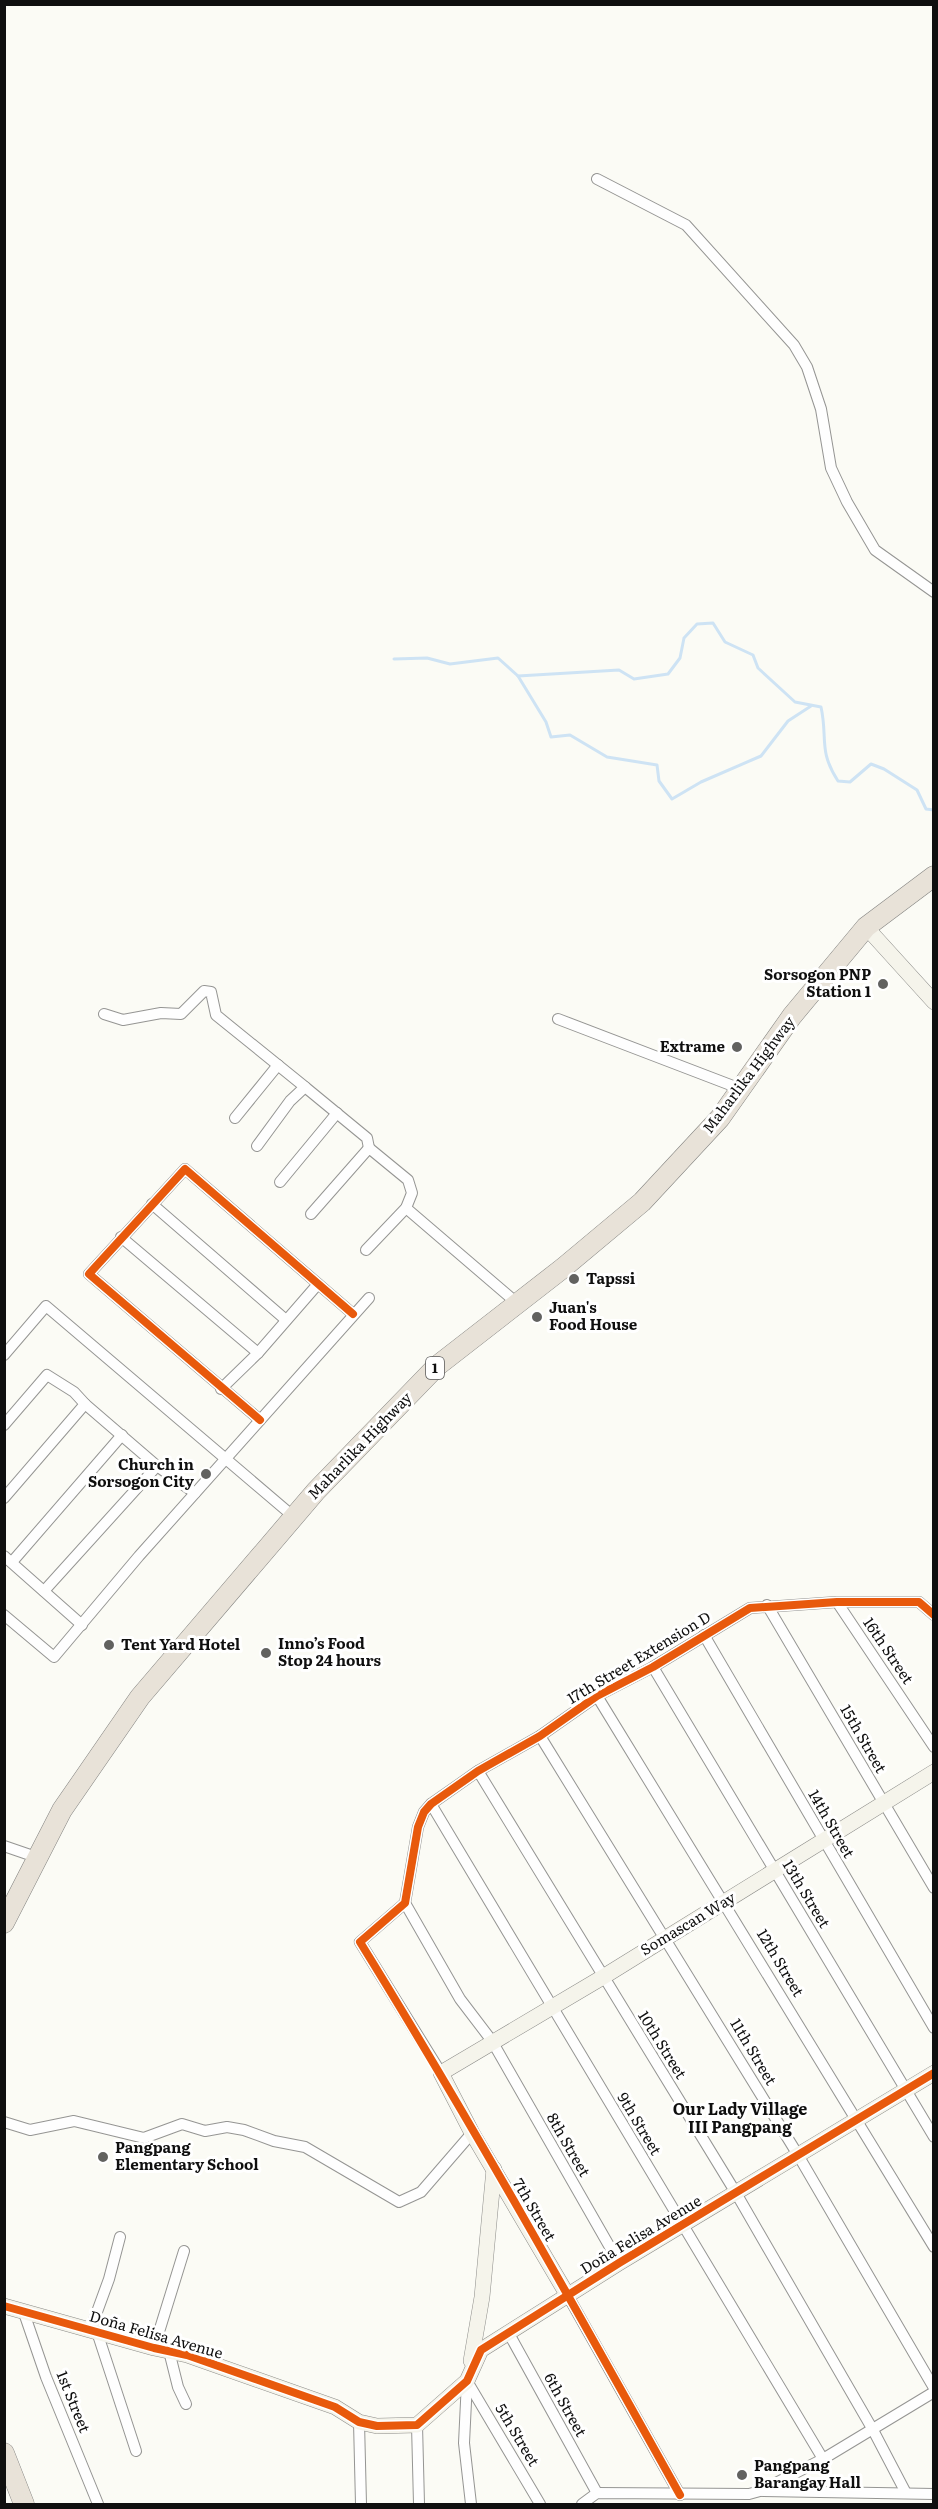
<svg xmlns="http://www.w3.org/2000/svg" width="938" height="2509" viewBox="0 0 938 2509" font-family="Literata,serif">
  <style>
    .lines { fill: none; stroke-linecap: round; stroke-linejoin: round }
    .stream { stroke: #cee3f4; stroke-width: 3 }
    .street-casing { stroke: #959593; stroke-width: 12 }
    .secondary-casing { stroke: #8c8c89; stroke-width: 16 }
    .highway-casing { stroke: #838380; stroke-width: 21 }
    .street { stroke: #fefefe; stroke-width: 10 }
    .secondary { stroke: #f5f4eb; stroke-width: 15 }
    .highway { stroke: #e8e2d8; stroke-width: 20 }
    .cycleway-casing { stroke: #fff; stroke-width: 11 }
    .cycleway { stroke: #e8590c; stroke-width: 8 }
    .poi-dot { fill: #626260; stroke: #fff; stroke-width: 2 }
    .labels { text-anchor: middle; stroke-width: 6; stroke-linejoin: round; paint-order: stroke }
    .shield { fill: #fff; stroke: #575757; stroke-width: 1.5 }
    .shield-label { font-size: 14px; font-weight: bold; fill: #0f0f0f }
    .poi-label { font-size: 15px; font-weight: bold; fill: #0f0f0f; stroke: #fff; text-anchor: start }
    .street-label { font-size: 15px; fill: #0f0f0f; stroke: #fff }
    .neighbourhood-label { font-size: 16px; font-weight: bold; fill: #0f0f0f; stroke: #fff }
  </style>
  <rect width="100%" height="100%" fill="#fbfbf5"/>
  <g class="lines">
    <g class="stream">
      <path d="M394 659 427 658 450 664 498 658 518 676 619 670 634 679 668 674 680 658 684 638 697 624 713 623 725 642 753 655 758 668 795 702 821 707C828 739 818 750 838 781L850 782 871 764 884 769 917 790 926 809 934 810"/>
      <polyline points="518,676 546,722 551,737 570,735 607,757 657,765 659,781 672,799 701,782 761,756 788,721 811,706"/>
    </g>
    <defs>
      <g id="street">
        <polyline points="597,179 686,225 794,345 807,367 821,409 831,468 847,502 875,550 934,592"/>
        <polyline points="104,1014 123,1020 161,1013 181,1014 204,991 211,992 216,1015 305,1087"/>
        <polyline points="558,1019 741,1089"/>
        <polyline points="235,1118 278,1065"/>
        <polyline points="257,1146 290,1101 305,1087 367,1138 369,1148"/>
        <polyline points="280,1182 337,1113"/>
        <polyline points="152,1204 286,1320"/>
        <polyline points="406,1208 518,1304"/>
        <polyline points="311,1214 369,1148 408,1180 412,1193 406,1208 366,1250"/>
        <polyline points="121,1237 258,1353"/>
        <polyline points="4,1355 46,1306 294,1517"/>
        <polyline points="221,1389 258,1353 318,1284"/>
        <polyline points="85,1404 157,1466 195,1493"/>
        <polyline points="260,1420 89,1274 185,1169 353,1314"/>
        <polyline points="4,1425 47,1375 74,1392 85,1404 4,1498"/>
        <polyline points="4,1556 82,1625"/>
        <polyline points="12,1562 122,1435"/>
        <polyline points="44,1591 157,1466"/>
        <polyline points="837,1602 934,1747"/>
        <polyline points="767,1605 934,1888"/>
        <polyline points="4,1615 54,1657 139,1556 369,1298"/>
        <polyline points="704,1635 934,2028"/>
        <polyline points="653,1667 934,2137"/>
        <polyline points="597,1696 934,2247"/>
        <polyline points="540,1736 798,2155 934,2388"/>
        <polyline points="478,1771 736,2193 873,2430 906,2493"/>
        <polyline points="431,1804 823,2459"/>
        <polyline points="4,1846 36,1857"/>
        <polyline points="405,1903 460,1999 492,2041 619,2263"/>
        <polyline points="441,2073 360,1942 405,1903 418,1827 424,1812 431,1804 478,1771 540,1736 597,1696 653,1667 750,1608 837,1602 919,1602 934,1615"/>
        <polyline points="4,2122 30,2130 74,2121 144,2138 182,2124 205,2131 227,2127 244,2130 274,2141 305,2147 399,2202 421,2192 472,2133"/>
        <polyline points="568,2296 680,2495"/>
        <polyline points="23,2310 46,2377 98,2504"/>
        <polyline points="90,2331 109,2279 120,2237"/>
        <polyline points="97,2332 136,2451"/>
        <polyline points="508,2332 597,2493"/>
        <polyline points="154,2348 184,2251"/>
        <polyline points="169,2351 178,2387 186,2404"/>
        <polyline points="467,2381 540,2504"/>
        <polyline points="467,2381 464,2443 471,2504"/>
        <polyline points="359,2422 361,2504"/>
        <polyline points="417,2425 419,2504"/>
        <polyline points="763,2491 934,2494"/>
        <polyline points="582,2504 597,2493 749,2494 760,2491 823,2459 934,2392"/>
      </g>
      <g id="secondary">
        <polyline points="866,927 934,1002"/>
        <polyline points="568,2296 472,2133 441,2073 603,1977 934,1772"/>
        <polyline points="4,2306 154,2348 187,2355 335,2407 359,2422 377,2426 417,2425 467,2381 481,2350 619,2263 934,2073"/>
        <polyline points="471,2361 482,2297 494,2169"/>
      </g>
      <g id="highway">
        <polyline points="4,1923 62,1810 140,1697 316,1491 437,1366 563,1268 642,1202 720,1118 792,1016 866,927 934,876"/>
        <polyline points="4,2453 24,2504"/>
      </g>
    </defs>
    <use href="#street" class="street-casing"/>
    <use href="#secondary" class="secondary-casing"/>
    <use href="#highway" class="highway-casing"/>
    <use href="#street" class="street"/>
    <use href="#secondary" class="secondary"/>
    <use href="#highway" class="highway"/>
    <defs>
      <g id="cycleway">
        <polyline points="260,1420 89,1274 185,1169 353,1314"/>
        <polyline points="4,2306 154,2348 187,2355 335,2407 359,2422 377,2426 417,2425 467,2381 481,2350 619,2263 934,2073"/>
        <path d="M680 2495C576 2309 472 2123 360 1942L405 1903 418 1827 424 1812 431 1804 478 1771 540 1736 597 1696 653 1667 750 1608 837 1602H919L934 1615"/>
      </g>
    </defs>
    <use href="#cycleway" class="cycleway-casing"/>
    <use href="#cycleway" class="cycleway"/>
  </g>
  <g class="poi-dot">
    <circle cx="883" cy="984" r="6"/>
    <circle cx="737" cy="1047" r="6"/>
    <circle cx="574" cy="1279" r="6"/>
    <circle cx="537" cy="1317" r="6"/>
    <circle cx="206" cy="1474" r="6"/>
    <circle cx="109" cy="1645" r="6"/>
    <circle cx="266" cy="1653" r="6"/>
    <circle cx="103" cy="2157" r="6"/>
    <circle cx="742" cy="2475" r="6"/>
  </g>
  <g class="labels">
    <rect class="shield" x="426" y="1357" width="18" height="22" rx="4.5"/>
    <g class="shield-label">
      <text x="435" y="1373">1</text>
    </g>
    <g class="poi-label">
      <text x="871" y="980" text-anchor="end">Sorsogon PNP<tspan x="871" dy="17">Station 1</tspan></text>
      <text x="725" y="1052" text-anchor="end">Extrame</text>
      <text x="586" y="1284">Tapssi</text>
      <text x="549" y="1313">Juan's<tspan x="549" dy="17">Food House</tspan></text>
      <text x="194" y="1470" text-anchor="end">Church in<tspan x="194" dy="17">Sorsogon City</tspan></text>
      <text x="278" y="1649">Inno’s Food<tspan x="278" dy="17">Stop 24 hours</tspan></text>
      <text x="121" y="1650">Tent Yard Hotel</text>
      <text x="115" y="2153">Pangpang<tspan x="115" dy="17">Elementary School</tspan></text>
      <text x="754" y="2471">Pangpang<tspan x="754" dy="17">Barangay Hall</tspan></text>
    </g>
    <g class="street-label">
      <text transform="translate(749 1075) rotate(-53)" y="5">Maharlika Highway</text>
      <text transform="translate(360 1446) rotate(-46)" y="5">Maharlika Highway</text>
      <text transform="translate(888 1651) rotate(56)" y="5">16th Street</text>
      <text transform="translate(639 1658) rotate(-31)" y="5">17th Street Extension D</text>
      <text transform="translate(863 1739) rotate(60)" y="5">15th Street</text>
      <text transform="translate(831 1824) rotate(60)" y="5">14th Street</text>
      <text transform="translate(806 1894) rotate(59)" y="5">13th Street</text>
      <text transform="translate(688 1924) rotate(-31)" y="5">Somascan Way</text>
      <text transform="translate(780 1963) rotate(59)" y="5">12th Street</text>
      <text transform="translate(662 2045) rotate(58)" y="5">10th Street</text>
      <text transform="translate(753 2052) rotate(59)" y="5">11th Street</text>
      <text transform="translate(639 2124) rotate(59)" y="5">9th Street</text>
      <text transform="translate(568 2145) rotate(60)" y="5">8th Street</text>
      <text transform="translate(534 2210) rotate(60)" y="5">7th Street</text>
      <text transform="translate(641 2235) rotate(-31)" y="5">Doña Felisa Avenue</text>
      <text transform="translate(156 2335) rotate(16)" y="5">Doña Felisa Avenue</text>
      <text transform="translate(73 2402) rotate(68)" y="5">1st Street</text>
      <text transform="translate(565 2405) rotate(61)" y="5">6th Street</text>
      <text transform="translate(517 2435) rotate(59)" y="5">5th Street</text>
    </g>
    <g class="neighbourhood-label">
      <text x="740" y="2115">Our Lady Village<tspan x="740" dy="18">III Pangpang</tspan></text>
    </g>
  </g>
  <rect width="938" height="2509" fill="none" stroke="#0f0f0f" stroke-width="12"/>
</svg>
